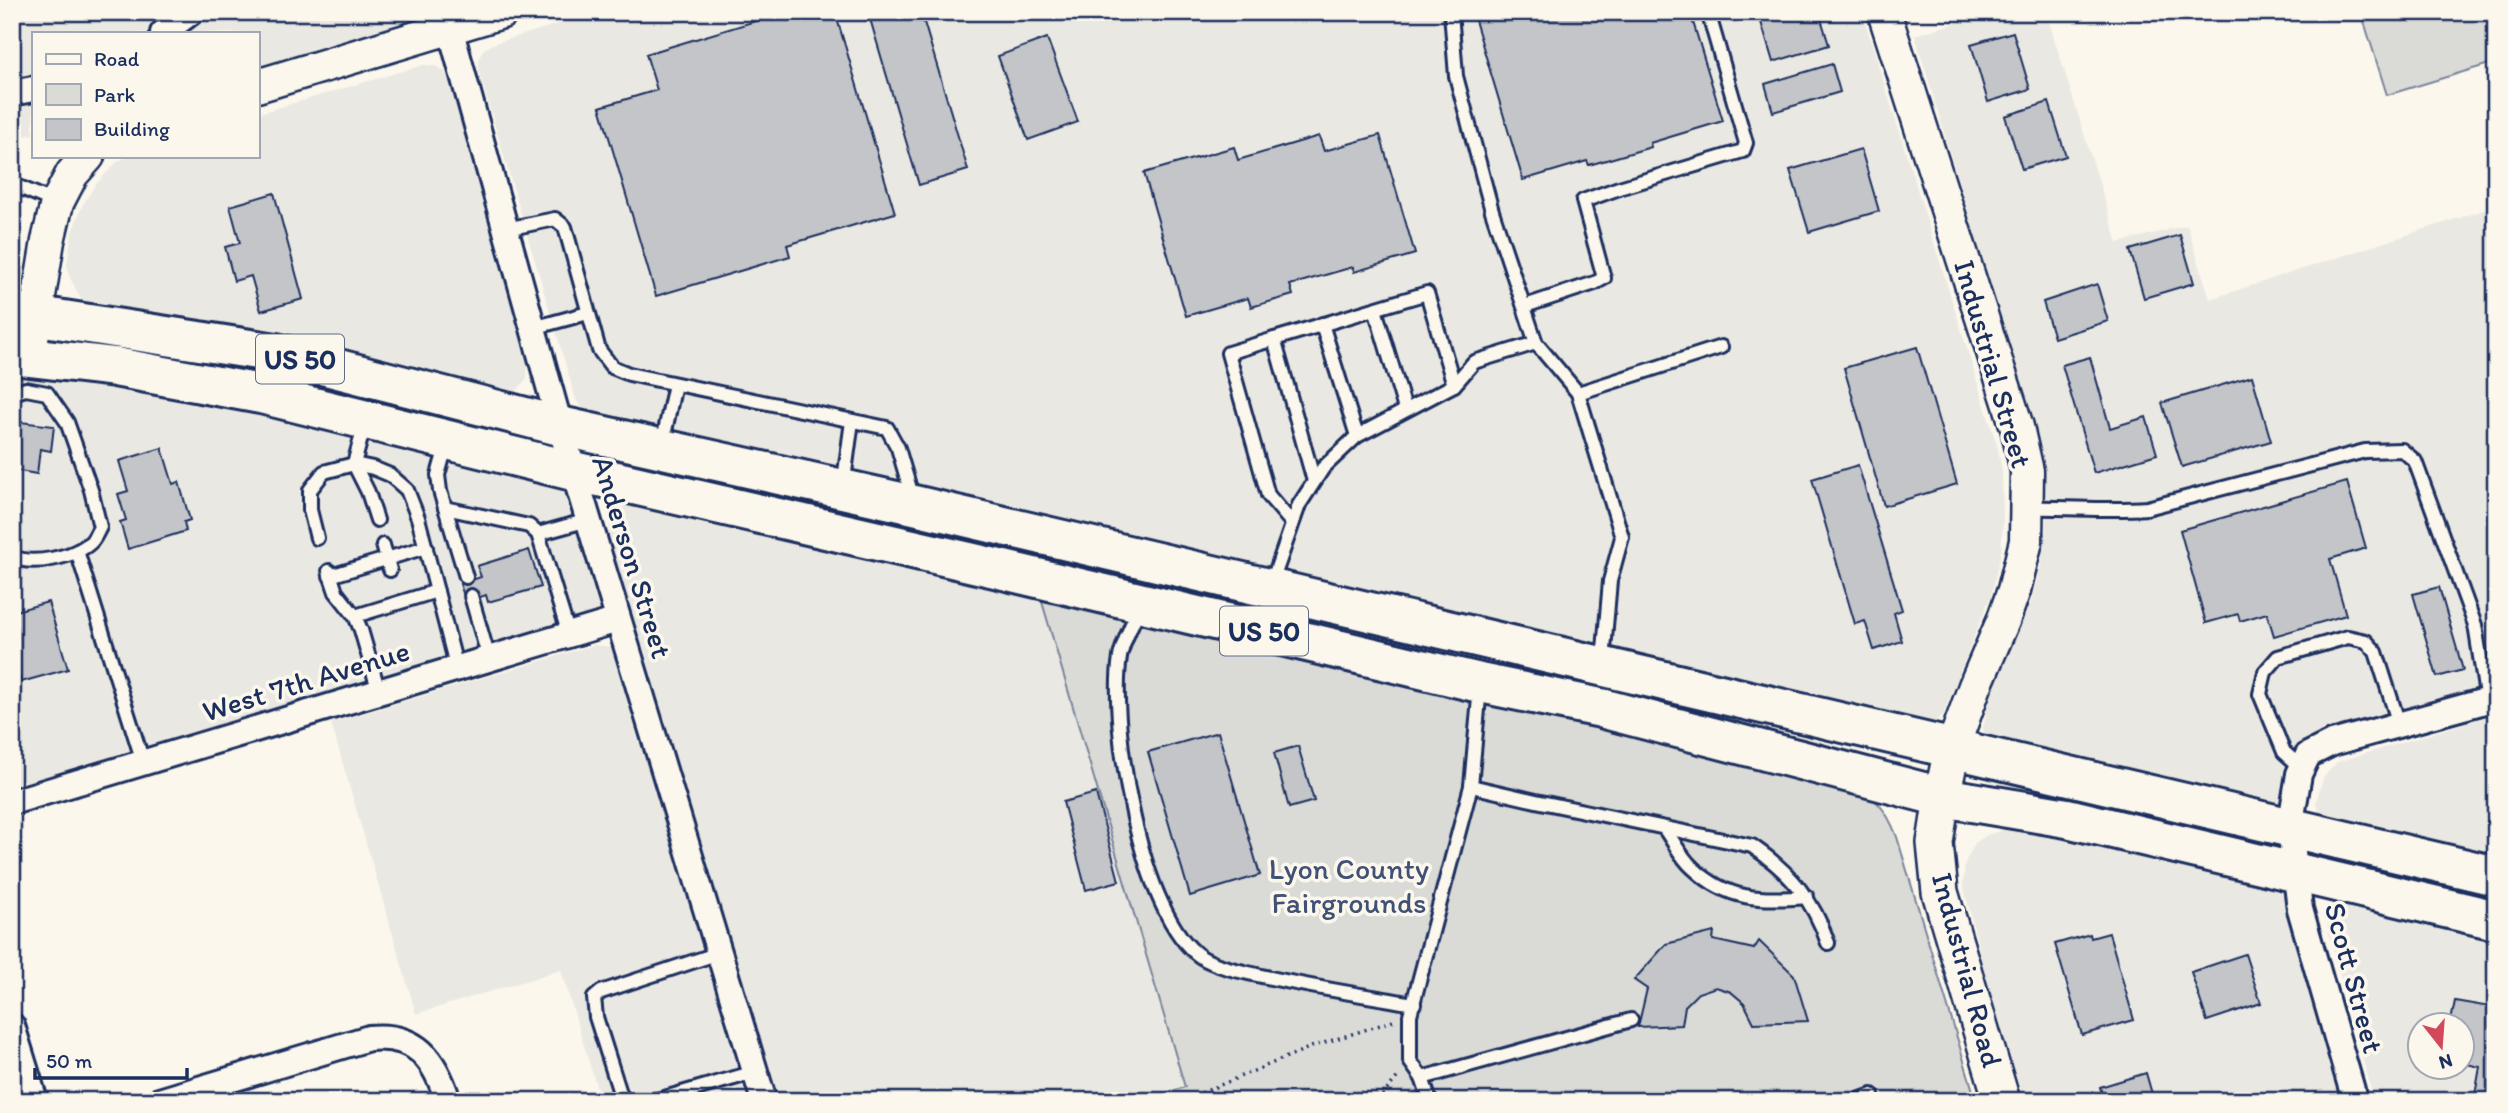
<svg xmlns="http://www.w3.org/2000/svg" width="2508" height="1113" viewBox="0 0 2508 1113" font-family="Itim,sans-serif">
  <style>
    .built { fill: #eae8e2; fill-rule: evenodd }
    .green { fill: #dadad7; stroke: #7a849a; stroke-width: 2 }
    .building { fill: #c3c5c9; stroke: #1b2f5e; stroke-width: 2 }
    .lines { fill: none; stroke-linecap: round; stroke-linejoin: round }
    .service-casing { stroke: #1b2f5e; stroke-width: 18 }
    .minor-casing { stroke: #1b2f5e; stroke-width: 30 }
    .tertiary-casing { stroke: #1b2f5e; stroke-width: 37 }
    .secondary-casing { stroke: #1b2f5e; stroke-width: 40 }
    .primary-casing { stroke: #1b2f5e; stroke-width: 44 }
    .path { stroke: #1b2f5e; stroke-width: 3.5; stroke-dasharray: 2 5; stroke-linecap: butt }
    .service { stroke: #fbf7ec; stroke-width: 12 }
    .minor { stroke: #fbf7ec; stroke-width: 24 }
    .tertiary { stroke: #fbf7ec; stroke-width: 32 }
    .secondary { stroke: #fbf7ec; stroke-width: 35 }
    .primary { stroke: #fbf7ec; stroke-width: 38 }
    .labels { text-anchor: middle; stroke-width: 7; stroke-linejoin: round; paint-order: stroke }
    .shield { fill: #fbf7ec; stroke: #5e6b89; stroke-width: 2 }
    .shield-label { font-size: 28px; font-weight: bold; fill: #1b2f5e }
    .street-label { font-size: 30px; fill: #1b2f5e; stroke: #fbf7ec }
    .park-label { font-size: 30px; fill: #415176; stroke: #fbf7ec }
  </style>
  <rect width="100%" height="100%" fill="#fbf7ec"/>
  <filter id="ink" filterUnits="userSpaceOnUse"><feTurbulence type="fractalNoise" baseFrequency=".0143" numOctaves="2"/><feDisplacementMap in="SourceGraphic" scale="14" xChannelSelector="R" yChannelSelector="G"/><feConvolveMatrix kernelMatrix="1 2 1 2 8 2 1 2 1" color-interpolation-filters="sRGB"/></filter>
  <g filter="url(#ink)">
    <g class="built">
      <polygon points="12,12 441,12 257,68 257,33 33,33 33,134 12,139"/>
      <polygon points="598,12 1862,12 1998,448 2002,471 2003,519 2001,553 1991,595 1943,715 1929,726 585,412 576,400 479,72 479,58 483,50 493,44"/>
      <polygon points="1994,12 2046,12 2118,243 2187,225 2210,299 2496,206 2496,685 2325,736 2283,808 1985,737 1983,728 1990,697 2031,602 2041,565 2046,530 2045,489 2034,436 1915,35"/>
      <polygon points="423,65 436,66 445,72 449,81 528,355 527,378 515,393 505,398 95,311 82,301 69,276 67,264 72,232 83,204 96,184 118,161 128,156 257,156 257,114"/>
      <polygon points="12,371 80,379 244,407 563,484 569,494 599,593 598,611 589,618 12,792"/>
      <polygon points="635,501 1040,595 1185,1087 1140,1101 779,1101 611,548 609,532 611,518 617,508"/>
      <polygon points="594,645 612,647 617,655 750,1101 601,1101 561,970 416,1014 331,723"/>
      <polygon points="2496,714 2496,867 2322,821 2316,803 2323,778 2337,762"/>
      <polygon points="2014,827 2028,828 2273,884 2281,890 2287,898 2343,1101 2024,1101 1987,981 1963,884 1965,863 1975,843 1987,835"/>
      <path d="M2357 905 2496 937V1101H2374L2327 926 2334 911ZM2420 1026H2462V1068H2420Z"/>
    </g>
    <g class="green">
      <polygon points="2361,12 2496,12 2496,62 2387,95"/>
      <path d="M1040 595 1848 783C1876 797 1886 808 1897 837L1976 1101H1140L1185 1087Z"/>
    </g>
    <g class="building">
      <polygon points="785,12 835,12 895,213 787,245 790,256 656,296 600,107 657,90 646,54"/>
      <polygon points="868,12 921,12 968,170 919,185"/>
      <polygon points="1492,12 1690,12 1723,121 1650,143 1651,147 1589,165 1587,161 1523,180 1474,17"/>
      <polygon points="1758,12 1819,12 1829,45 1773,62"/>
      <polygon points="2013,32 2030,89 1988,102 1971,44"/>
      <polygon points="1047,38 1078,122 1028,140 998,56"/>
      <polygon points="1832,64 1840,92 1773,112 1765,84"/>
      <polygon points="2049,102 2066,156 2022,169 2005,116"/>
      <polygon points="1380,135 1415,254 1354,272 1353,267 1290,285 1293,295 1251,307 1248,298 1186,316 1144,173 1234,147 1238,160 1319,136 1324,151"/>
      <polygon points="1861,149 1879,211 1809,232 1790,170"/>
      <polygon points="274,193 303,299 261,311 251,276 234,281 225,247 240,243 230,206"/>
      <polygon points="2180,235 2194,283 2144,298 2130,250"/>
      <polygon points="2097,284 2108,321 2054,338 2043,302"/>
      <polygon points="1917,347 1957,484 1884,506 1844,368"/>
      <polygon points="2090,357 2110,428 2146,417 2157,454 2094,473 2062,365"/>
      <polygon points="2252,376 2271,441 2182,467 2162,403"/>
      <polygon points="12,421 54,426 51,451 40,449 37,474 13,470 16,445 12,445"/>
      <polygon points="162,448 173,484 179,482 190,520 184,522 186,531 128,549 120,522 126,520 118,494 128,491 119,461"/>
      <polygon points="1858,465 1902,610 1894,613 1902,641 1874,650 1865,621 1855,624 1812,479"/>
      <polygon points="2347,482 2366,548 2330,559 2346,615 2274,636 2267,613 2240,621 2238,614 2206,623 2180,530"/>
      <polygon points="529,550 541,587 488,602 486,595 466,602 460,584 481,577 477,566"/>
      <polygon points="2439,587 2463,670 2437,677 2413,594"/>
      <polygon points="48,602 68,669 21,682 12,652 12,612"/>
      <polygon points="1218,732 1260,875 1190,896 1148,752"/>
      <polygon points="1298,746 1314,801 1289,808 1274,753"/>
      <polygon points="1096,793 1119,881 1086,890 1063,802"/>
      <polygon points="1714,932 1713,940 1754,949 1759,941 1794,975 1808,1021 1754,1023 1744,1003 1731,992 1716,987 1698,993 1685,1006 1682,1025 1638,1027 1647,989 1634,980 1666,944"/>
      <polygon points="2109,933 2134,1020 2082,1035 2055,944 2090,934 2091,938"/>
      <polygon points="2245,954 2261,1003 2207,1021 2191,972"/>
      <polygon points="2455,1001 2496,1008 2496,1101 2474,1101 2480,1067 2462,1063 2462,1026 2450,1026"/>
      <polygon points="2146,1073 2154,1101 2104,1101 2100,1087"/>
    </g>
    <g class="lines">
      <defs>
        <g id="service">
          <polyline points="1451,12 1456,76 1492,211 1536,343 1578,393"/>
          <polyline points="12,184 57,203"/>
          <polyline points="506,229 555,219 565,227 599,350 612,367 629,374 887,428 898,448 913,499"/>
          <polyline points="1525,306 1595,283 1604,278 1583,201 1619,188 1743,151 1746,143 1708,12"/>
          <polyline points="1375,309 1405,409"/>
          <polyline points="1322,324 1357,436"/>
          <polyline points="533,328 588,313"/>
          <polyline points="1274,339 1314,481"/>
          <path d="M12 393 26 389 47 393 67 422 91 490 100 527C97 532 95 538 91 542 75 557 31 567 12 556"/>
          <polyline points="365,423 354,464 368,492 377,520"/>
          <polyline points="447,443 438,475 440,491 466,577"/>
          <polyline points="662,445 675,384"/>
          <polyline points="843,487 852,421"/>
          <polyline points="445,508 529,526 538,534 569,635"/>
          <path d="M2027 508C2068 507 2108 511 2147 508L2365 451 2402 450 2415 461 2475 625 2487 701"/>
          <polyline points="1292,523 1268,495 1228,353 1427,293 1454,385"/>
          <polyline points="538,534 588,520"/>
          <polyline points="317,538 310,510 310,490 324,472 354,464 373,468 390,475 407,490 418,518 457,669"/>
          <polyline points="383,545 390,570"/>
          <polyline points="77,551 143,762"/>
          <polyline points="329,571 336,592 355,616 361,630 379,692"/>
          <polyline points="330,576 426,547"/>
          <polyline points="1271,585 1299,505 1323,468 1357,436 1454,385 1474,362 1536,343"/>
          <polyline points="471,596 489,659"/>
          <path d="M1139 608C1133 623 1123 641 1120 657 1109 724 1141 918 1201 957 1217 967 1240 971 1257 975 1309 987 1362 995 1414 1004"/>
          <polyline points="355,616 437,591"/>
          <polyline points="1603,661 1610,581 1622,537 1578,393 1721,347"/>
          <polyline points="2302,768 2284,752 2260,694 2265,672 2278,657 2348,637 2366,641 2376,652 2399,724"/>
          <path d="M1471 786 1536 801 1752 846C1790 872 1813 899 1828 943"/>
          <path d="M1664 828C1673 840 1681 858 1693 868 1728 901 1762 901 1807 897"/>
          <polyline points="1422,1078 1631,1020"/>
          <polyline points="626,1101 620,1093 596,1017 594,998 601,992 719,953"/>
          <polyline points="654,1101 755,1072"/>
          <polyline points="1430,1101 1422,1078 1410,1061 1410,1015 1471,786 1480,687"/>
          <polyline points="1856,1101 1872,1095"/>
        </g>
        <g id="minor">
          <polyline points="450,28 560,426 764,1101"/>
          <polyline points="163,33 191,12"/>
          <polyline points="12,93 33,89"/>
          <polyline points="12,802 618,620"/>
          <polyline points="12,1026 35,1101"/>
          <path d="M159 1101 369 1038C416 1033 435 1059 448 1101"/>
          <polyline points="2352,1101 2352,1090 2300,909 2290,828 2299,774 2308,755 2332,743 2496,698"/>
        </g>
        <g id="tertiary">
          <polyline points="1884,12 2017,427 2027,471 2026,541 2014,590 2003,621 1975,686 1952,749"/>
          <polyline points="257,86 502,12"/>
          <polyline points="29,357 48,241 57,203 72,174 88,156"/>
        </g>
        <polyline id="secondary" points="1952,749 1942,797 1935,843 1940,892 2002,1101"/>
        <g id="primary">
          <polyline points="12,312 276,353 560,426 914,505 2496,876"/>
          <polyline points="12,355 115,367 261,394 573,471 991,567 1480,683 1601,708 1942,797 2067,818 2496,920"/>
        </g>
      </defs>
      <use href="#service" class="service-casing"/>
      <use href="#minor" class="minor-casing"/>
      <use href="#tertiary" class="tertiary-casing"/>
      <use href="#secondary" class="secondary-casing"/>
      <use href="#primary" class="primary-casing"/>
      <g class="path">
        <polyline points="1182,1101 1311,1047 1396,1020"/>
        <polyline points="1378,1101 1400,1074"/>
      </g>
      <use href="#service" class="service"/>
      <use href="#minor" class="minor"/>
      <use href="#tertiary" class="tertiary"/>
      <use href="#secondary" class="secondary"/>
      <use href="#primary" class="primary"/>
    </g>
  </g>
  <g class="labels">
    <g class="shield">
      <rect x="256" y="334.5" width="88" height="49" rx="5"/>
      <rect x="1220" y="606.5" width="88" height="49" rx="5"/>
    </g>
    <g class="shield-label">
      <text x="300" y="369">US 50</text>
      <text x="1264" y="641">US 50</text>
    </g>
    <g class="street-label">
      <text transform="translate(1993 364) rotate(74)" y="10">Industrial Street</text>
      <text transform="translate(632 557) rotate(73)" y="10">Anderson Street</text>
      <text transform="translate(306 681) rotate(-17)" y="10">West 7th Avenue</text>
      <text transform="translate(1967 970) rotate(75)" y="10">Industrial Road</text>
      <text transform="translate(2354 978) rotate(75)" y="10">Scott Street</text>
    </g>
    <g class="park-label">
      <text x="1349" y="879">Lyon County<tspan x="1349" dy="34">Fairgrounds</tspan></text>
    </g>
  </g>
  <rect width="2508" height="1113" fill="none" stroke="#fbf7ec" stroke-width="42"/>
  <rect x="21" y="21" width="2466" height="1071" fill="none" stroke="#1b2f5e" stroke-width="2.5" filter="url(#ink)"/>
  <rect x="32" y="32" width="228" height="126" fill="#fbf7ec" stroke="#a1a7b3" stroke-width="2"/>
  <rect x="46" y="54" width="35" height="10" fill="#fbf7ec" stroke="#a1a7b3" stroke-width="2"/>
  <text x="94" y="66" font-size="21" fill="#1b2f5e">Road</text>
  <rect x="46" y="84" width="35" height="21" fill="#dadad7" stroke="#a1a7b3" stroke-width="2"/>
  <text x="94" y="102" font-size="21" fill="#1b2f5e">Park</text>
  <rect x="46" y="119" width="35" height="21" fill="#c3c5c9" stroke="#a1a7b3" stroke-width="2"/>
  <text x="94" y="136" font-size="21" fill="#1b2f5e">Building</text>
  <g transform="translate(2441 1046) rotate(163)"><circle r="33" fill="#fbf7ec" stroke="#a1a7b3" stroke-width="2"/>
  <path d="M0-5L12 26L0 18L-12 26Z" fill="#d1495b"/>
  <text y="-10" font-size="19" font-weight="bold" text-anchor="middle" fill="#1b2f5e">N</text>
  </g>
  <path d="M35 1068v10h152v-10" fill="none" stroke="#1b2f5e" stroke-width="3.5"/>
  <text x="46" y="1068" font-size="21" fill="#1b2f5e" stroke="#fbf7ec" stroke-width="5" paint-order="stroke">50 m</text>
</svg>
